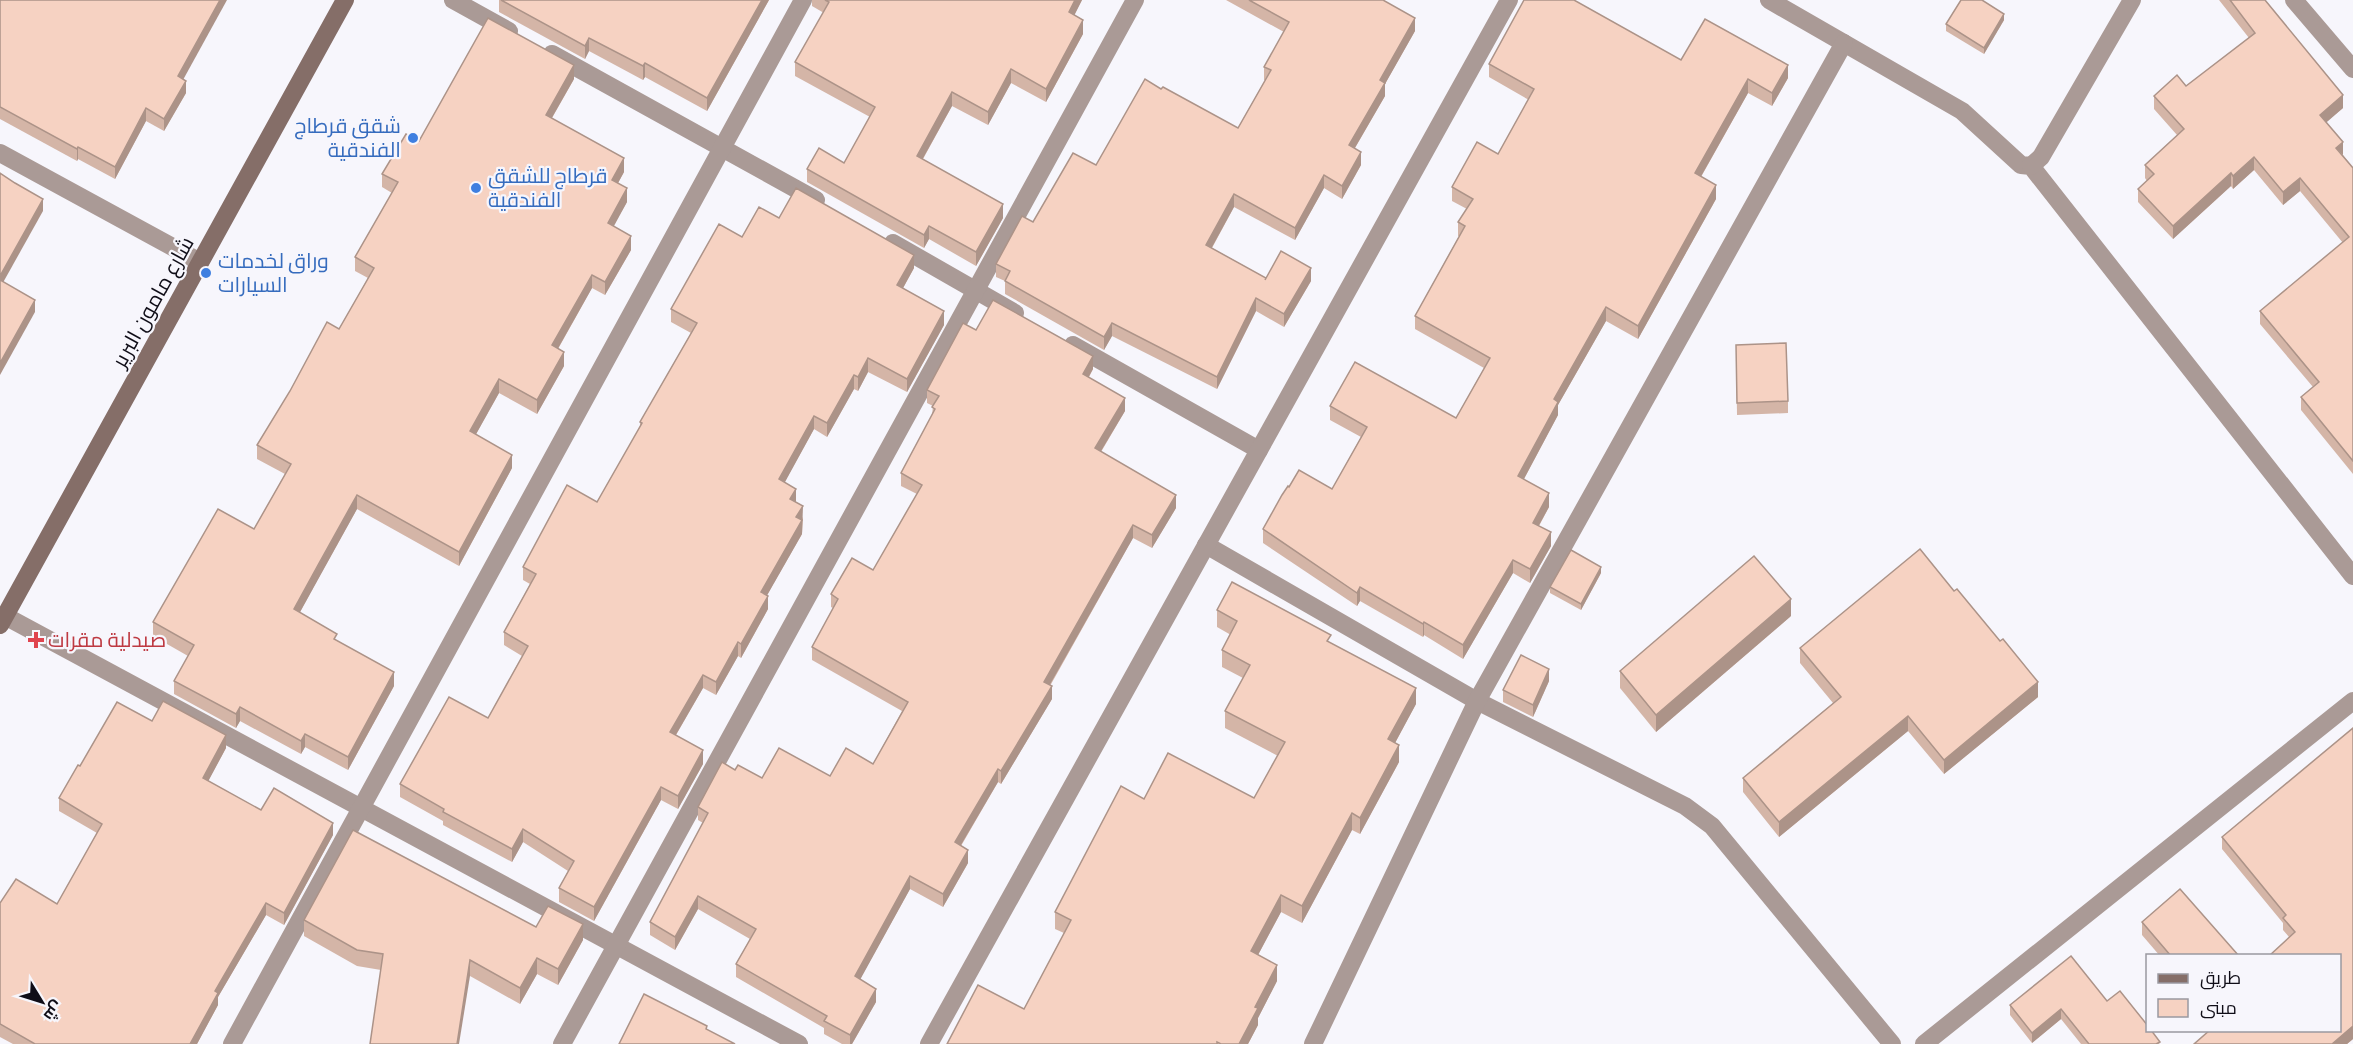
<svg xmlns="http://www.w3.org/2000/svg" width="2353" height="1044" viewBox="0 0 2353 1044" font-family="Commissioner,Cairo,sans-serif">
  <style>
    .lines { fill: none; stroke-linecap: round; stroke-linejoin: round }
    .street { stroke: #aa9a96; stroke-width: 18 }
    .secondary { stroke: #856e68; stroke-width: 18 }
    .wall { fill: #d4b5a7 }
    .shaded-wall { fill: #ac9388 }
    .building { fill: #f6d2c2; stroke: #ac9388; stroke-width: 1.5 }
    .shop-dot { fill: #3f7fe0; stroke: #f7f6fc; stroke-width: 2 }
    .health-dot { fill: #e0444e; stroke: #f7f6fc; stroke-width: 2 }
    .labels { text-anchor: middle; stroke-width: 4.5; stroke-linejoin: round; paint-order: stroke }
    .shop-label { font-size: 21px; fill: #366cbe; stroke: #f7f6fc; text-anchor: start }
    .street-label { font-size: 21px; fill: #0f0d17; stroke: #f7f6fc }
    .health-label { font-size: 21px; fill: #be3a42; stroke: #f7f6fc; text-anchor: start }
  </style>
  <rect width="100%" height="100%" fill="#f7f6fc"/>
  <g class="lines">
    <g class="street">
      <polyline points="453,0 509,31"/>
      <polyline points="1769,0 1962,111 2021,165 2031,166 2353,576"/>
      <polyline points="2294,0 2353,69"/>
      <polyline points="552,54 816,200"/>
      <polyline points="0,153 200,262"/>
      <polyline points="2031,166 2041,157 2132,0"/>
      <polyline points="893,243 1015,313"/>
      <polyline points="1073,345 1259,450"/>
      <polyline points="1206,545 1477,701 1685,806 1712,826 1892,1044"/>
      <polyline points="5,616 799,1044"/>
      <polyline points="232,1044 803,0"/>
      <polyline points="562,1044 1135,0"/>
      <polyline points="929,1044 1509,0"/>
      <polyline points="1313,1044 1477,701 1844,43"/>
      <polyline points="1924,1044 2353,701"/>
    </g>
    <polyline class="secondary" points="0,625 345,0"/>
  </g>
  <g class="wall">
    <polygon points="0,0 183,79 186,93 164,131 146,121 115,179 78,159 77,161 0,119"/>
    <polygon points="499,0 769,0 707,111 645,77 643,80 589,51 585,59 499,12"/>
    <polygon points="812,0 1082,0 1074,15 1083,34 1046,102 1011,83 988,125 952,106 923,159 1003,218 976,266 929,239 924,248 807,182 807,169 844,163 870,117 795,76 795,62 824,13 812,6"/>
    <polygon points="1226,0 1384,0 1415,31 1385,84 1385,96 1355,148 1361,165 1342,199 1324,188 1295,240 1234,207 1212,248 1266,278 1311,281 1284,327 1256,311 1217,389 1112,336 1104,350 1005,294 1005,281 996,277 996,264 1033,222 1096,165 1161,89 1238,128 1265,80 1264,80 1264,67 1284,32"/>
    <polygon points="2219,0 2265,0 2343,108 2326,122 2343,155 2353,168 2353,474 2301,410 2301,397 2313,387 2260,324 2260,311 2343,243 2300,191 2283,205 2254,170 2233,189 2231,186 2173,239 2138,202 2138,189 2147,181 2145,178 2145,165 2177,135 2154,109 2154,96 2186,86 2249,38"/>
    <polygon points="2004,20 1984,54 1946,31 1946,24"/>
    <polygon points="1681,60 1788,78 1772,106 1748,93 1701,177 1716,199 1638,339 1606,321 1558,405 1558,415 1524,479 1549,507 1539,526 1551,546 1530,583 1513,573 1463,659 1424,635 1423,637 1360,601 1357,606 1263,543 1263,529 1289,487 1332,489 1361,437 1330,420 1330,406 1456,418 1484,368 1415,329 1415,316 1459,236 1458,236 1458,222 1467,209 1452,201 1452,187 1498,154 1529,100 1489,77 1489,64"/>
    <polygon points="574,79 552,118 624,172 618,183 627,202 613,226 631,250 605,295 592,288 558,349 564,366 537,414 499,393 476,434 512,468 459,566 357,509 318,579 300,612 394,686 348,770 305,747 301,754 240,721 236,728 174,694 174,681 188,656 153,636 153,622 254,529 285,474 257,459 257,445 339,329 368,278 355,271 355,257 392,193 382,187 382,174 419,141"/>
    <polygon points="779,218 914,268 903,288 944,325 907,392 868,372 858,391 854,389 827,437 814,429 784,483 796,502 803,519 802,534 767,595 768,609 741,658 738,656 716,695 703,688 676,735 703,764 678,809 661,800 594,921 559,902 559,888 568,871 523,842 512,862 443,825 443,821 400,797 400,784 488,718 522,656 504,645 504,632 530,584 523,580 523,567 597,502 640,428 640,422 691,333 671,322 671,309 742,237"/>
    <polygon points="976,330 1093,369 1089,377 1125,411 1101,452 1176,508 1152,548 1133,538 1050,686 1052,699 1001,784 998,782 961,846 968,863 943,907 910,889 860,979 876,1002 852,1044 842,1044 824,1034 824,1028 736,977 736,964 750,939 698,909 675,950 650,935 650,922 703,823 698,820 698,807 735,770 762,778 830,776 873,764 902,711 812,660 812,647 833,608 831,607 831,594 873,570 917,494 901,486 901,473 932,415 933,406 927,403 927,390"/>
    <polygon points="1736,345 1788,401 1788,413 1737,415"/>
    <polygon points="1601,573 1581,610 1550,593 1550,587"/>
    <polygon points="1217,610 1331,643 1416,704 1395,743 1399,762 1360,834 1352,830 1302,923 1281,912 1258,955 1277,981 1258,1018 1258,1025 1248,1044 947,1044 1024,1009 1064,933 1055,929 1055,912 1144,799 1254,798 1278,756 1225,728 1225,711 1243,678 1222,667 1222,650 1231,635 1217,627"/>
    <polygon points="1791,616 1656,732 1620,688 1620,671"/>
    <polygon points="1800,648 2038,697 1944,774 1908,731 1779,837 1743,792 1743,778 1833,703 1800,663"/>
    <polygon points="1549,681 1533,717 1503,702 1503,690"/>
    <polygon points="152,721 226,748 208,781 261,810 333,835 284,925 266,915 218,997 218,1005 197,1044 13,1044 0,1037 0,903 57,904 97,833 59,811 59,798 80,766"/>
    <polygon points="2353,728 2353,1039 2347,1044 2194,1044 2340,1030 2289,937 2283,930 2283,923 2222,849 2222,837"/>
    <polygon points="304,920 536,927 583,940 558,985 537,974 520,1004 470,976 381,970 357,966 304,936"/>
    <polygon points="2142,922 2239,956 2160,956 2142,935"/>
    <polygon points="2107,1001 2160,1044 2081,1044 2061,1019 2032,1043 2010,1015 2010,1005"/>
  </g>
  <g class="shaded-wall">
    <polygon points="220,0 227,0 178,89 178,76"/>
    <polygon points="762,0 769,0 707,111 707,98"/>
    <polygon points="1075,0 1082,0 1069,26 1069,12"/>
    <polygon points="2004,14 2004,20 1984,54 1984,48"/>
    <polygon points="1415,18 1415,31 1385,84 1385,96 1349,158 1349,145 1380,80"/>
    <polygon points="1083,20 1083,34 1046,102 1046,89"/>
    <polygon points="589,38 589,51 585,59 585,46"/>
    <polygon points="645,63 645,77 643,80 643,66"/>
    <polygon points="574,65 574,79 546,128 546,115"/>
    <polygon points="1788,65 1788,78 1772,106 1772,93"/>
    <polygon points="1011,69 1011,83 988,125 988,112"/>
    <polygon points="1748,79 1748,93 1695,187 1695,173"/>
    <polygon points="186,81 186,93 164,131 164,119"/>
    <polygon points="952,92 952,106 917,169 917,156"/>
    <polygon points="2343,95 2343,108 2320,128 2320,115"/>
    <polygon points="146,108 146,121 115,179 115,167"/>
    <polygon points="2343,142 2343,155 2336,148"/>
    <polygon points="78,147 78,159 77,161 77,149"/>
    <polygon points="1361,152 1361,165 1342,199 1342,186"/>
    <polygon points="2254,157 2254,170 2233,189 2233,176"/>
    <polygon points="624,158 624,172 612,194 612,180"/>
    <polygon points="2231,173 2231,186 2173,239 2173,226"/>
    <polygon points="1324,175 1324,188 1295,240 1295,228"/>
    <polygon points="2300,178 2300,191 2283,205 2283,192"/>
    <polygon points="1716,185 1716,199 1638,339 1638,326"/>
    <polygon points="627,188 627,202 608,237 608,223"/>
    <polygon points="1234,194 1234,207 1206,258 1206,245"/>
    <polygon points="43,199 43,211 0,288 0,276"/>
    <polygon points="1003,204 1003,218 976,266 976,252"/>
    <polygon points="929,226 929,239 924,248 924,235"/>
    <polygon points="631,236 631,250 605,295 605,282"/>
    <polygon points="914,255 914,268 897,299 897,285"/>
    <polygon points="1311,268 1311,281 1284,327 1284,314"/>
    <polygon points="592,275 592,288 552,359 552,345"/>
    <polygon points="1256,298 1256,311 1217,389 1217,377"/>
    <polygon points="35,300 35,312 0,375 0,363"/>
    <polygon points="1606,307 1606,321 1558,405 1558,415 1518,490 1518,476 1554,399"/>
    <polygon points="944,311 944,325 907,392 907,379"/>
    <polygon points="1112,323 1112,336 1104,350 1104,337"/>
    <polygon points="564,352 564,366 537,414 537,400"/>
    <polygon points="1093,356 1093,369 1083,387 1083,374"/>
    <polygon points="868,358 868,372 858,391 858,377"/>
    <polygon points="854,375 854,389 827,437 827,423"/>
    <polygon points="499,379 499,393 470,445 470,431"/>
    <polygon points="1125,398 1125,411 1095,461 1095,448"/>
    <polygon points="814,416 814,429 779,493 779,479"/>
    <polygon points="512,455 512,468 459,566 459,552"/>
    <polygon points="796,489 796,503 790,499"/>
    <polygon points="1549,493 1549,507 1533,536 1533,523"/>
    <polygon points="357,495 357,509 294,623 294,609"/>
    <polygon points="1176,495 1176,508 1152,548 1152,535"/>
    <polygon points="803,506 802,534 761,606 761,592 796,517"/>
    <polygon points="1133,525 1133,538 1044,695 1044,682"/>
    <polygon points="1551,532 1551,546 1530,583 1530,569"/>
    <polygon points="1513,560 1513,573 1463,659 1463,645"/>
    <polygon points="1601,567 1601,573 1581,610 1581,604"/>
    <polygon points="1360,587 1360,601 1357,606 1357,593"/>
    <polygon points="768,596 768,609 741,658 741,644"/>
    <polygon points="1791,599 1791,616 1656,732 1656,715"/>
    <polygon points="1424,622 1424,635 1423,637 1423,624"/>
    <polygon points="738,642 738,656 716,695 716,682"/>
    <polygon points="1549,669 1549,681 1533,717 1533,705"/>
    <polygon points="394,672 394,686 348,770 348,757"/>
    <polygon points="703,675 703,688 670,745 670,732"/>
    <polygon points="2038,682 2038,697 1944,774 1944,760"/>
    <polygon points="1052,686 1052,699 1001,784 1001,771"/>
    <polygon points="1416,688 1416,704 1388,756 1388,739"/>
    <polygon points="240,707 240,721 236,728 236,714"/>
    <polygon points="1908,716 1908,731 1779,837 1779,822"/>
    <polygon points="305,734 305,747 301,754 301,741"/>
    <polygon points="226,735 226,748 203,791 203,778"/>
    <polygon points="1399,745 1399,762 1360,834 1360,818"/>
    <polygon points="703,750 703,764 678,809 678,796"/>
    <polygon points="998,769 998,782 955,855 955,842"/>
    <polygon points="661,787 661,800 594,921 594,907"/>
    <polygon points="1352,813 1352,830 1302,923 1302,906"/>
    <polygon points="333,823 333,835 284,925 284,913"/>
    <polygon points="523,829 523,842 512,862 512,849"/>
    <polygon points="968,850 968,863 943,907 943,894"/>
    <polygon points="910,876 910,889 855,989 855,976"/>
    <polygon points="1281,895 1281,912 1251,968 1251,951"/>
    <polygon points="698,896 698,909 675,950 675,937"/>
    <polygon points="266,903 266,915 218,997 218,1005 197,1044 190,1044 215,991"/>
    <polygon points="583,924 583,940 558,985 558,969"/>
    <polygon points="537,958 537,974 520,1004 520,988"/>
    <polygon points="470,960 470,976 459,1044 457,1044"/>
    <polygon points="1277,965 1277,981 1258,1018 1258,1025 1248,1044 1239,1044 1255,1007"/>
    <polygon points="876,989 876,1002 852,1044 850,1044 850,1035"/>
    <polygon points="2061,1009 2061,1019 2032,1043 2032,1033"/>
    <polygon points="2353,1026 2353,1039 2347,1044 2332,1044"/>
  </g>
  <g class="building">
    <polygon points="0,0 220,0 178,76 186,81 164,119 146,108 115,167 78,147 77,149 0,107"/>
    <polygon points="501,0 762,0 707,98 645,63 643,66 589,38 585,46"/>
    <polygon points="825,0 1075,0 1069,12 1083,20 1046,89 1011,69 988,112 952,92 917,156 1003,204 976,252 929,226 924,235 807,169 819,148 844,163 875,107 795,62 829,2"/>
    <polygon points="1249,0 1383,0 1415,18 1380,80 1385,83 1349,145 1361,152 1342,186 1324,175 1295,228 1234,194 1206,245 1266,278 1265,280 1281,251 1311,268 1284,314 1256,298 1217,377 1112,323 1104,337 1005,281 1010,271 996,264 1022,216 1033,222 1073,153 1096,165 1145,79 1161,89 1163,87 1238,128 1271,70 1264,67 1289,22"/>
    <polygon points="1524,0 1574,0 1681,60 1705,19 1788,65 1772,93 1748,79 1695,173 1716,185 1638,326 1606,307 1554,399 1558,402 1518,476 1549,493 1533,523 1551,532 1530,569 1513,560 1463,645 1424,622 1423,624 1360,587 1357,593 1263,529 1282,495 1288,486 1289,487 1299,470 1332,489 1367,427 1330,406 1355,362 1456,418 1490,358 1415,316 1465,226 1458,222 1473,199 1452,187 1477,142 1498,154 1534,89 1489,64"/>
    <polygon points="1961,0 1982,0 2004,14 1984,48 1946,24"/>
    <polygon points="2230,0 2265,0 2343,95 2320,115 2343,142 2336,148 2353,168 2353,461 2301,397 2319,382 2260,311 2349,237 2300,178 2283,192 2254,157 2233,176 2231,173 2173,226 2138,189 2154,174 2145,165 2184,129 2154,96 2177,75 2186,86 2255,33"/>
    <polygon points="488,18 574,65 546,115 624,158 612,180 627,188 608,223 631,236 605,282 592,275 552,345 564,352 537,400 499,379 470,431 512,455 459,552 357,495 318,565 294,609 337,634 334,639 394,672 348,757 305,734 301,741 240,707 236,714 174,681 194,645 153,622 218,509 254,529 291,464 257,445 290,391 327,322 339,329 374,268 355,257 398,182 382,174 406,134 419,141"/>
    <polygon points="0,173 15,183 43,199 0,276"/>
    <polygon points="796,188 914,255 897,285 944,311 907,379 868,358 858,377 854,375 827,423 814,416 779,479 796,489 790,499 803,506 796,517 802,520 761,592 768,596 741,644 738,642 716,682 703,675 670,732 703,750 678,796 661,787 594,907 559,888 574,861 523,829 512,849 443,812 444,809 400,784 449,697 488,718 528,646 504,632 536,574 523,567 567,485 597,502 642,423 640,422 697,323 671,309 719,224 742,237 759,207 779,218"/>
    <polygon points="0,280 35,300 0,363"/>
    <polygon points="993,300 1093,356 1083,374 1125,398 1095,448 1176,495 1152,535 1133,525 1044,682 1052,686 1001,771 998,769 955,842 968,850 943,894 910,876 855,976 876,989 850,1035 824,1021 827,1016 736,964 756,929 698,896 675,937 650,922 708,813 698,807 722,762 735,770 738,765 762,778 779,748 830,776 846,748 873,764 908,702 812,647 838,599 831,594 852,558 873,570 922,485 901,473 935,409 932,407 939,396 927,390 963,323 976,330"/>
    <polygon points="1786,343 1788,401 1737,403 1736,345"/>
    <polygon points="1920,549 1954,591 1957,589 2000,641 2003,639 2038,682 1944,760 1908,716 1779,822 1743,778 1841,697 1800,648"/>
    <polygon points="1571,550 1601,567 1581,604 1550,587"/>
    <polygon points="1754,556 1791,599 1656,715 1620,671"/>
    <polygon points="1232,582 1331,635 1327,641 1416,688 1388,739 1399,745 1360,818 1352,813 1302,906 1281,895 1251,951 1277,965 1255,1007 1258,1008 1239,1044 1221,1044 1217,1042 1217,1044 947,1044 978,985 1024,1009 1071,920 1055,912 1121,786 1144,799 1168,753 1254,798 1285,742 1225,711 1250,665 1222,650 1237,621 1217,610"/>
    <polygon points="1521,655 1549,669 1533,705 1503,690"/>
    <polygon points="163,701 226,735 203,778 261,810 274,788 333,823 284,913 266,903 215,991 218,993 190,1044 35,1044 0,1024 0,903 16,879 57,904 102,824 59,798 78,765 80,766 117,702 152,721"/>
    <polygon points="2353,728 2353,1026 2332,1044 2194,1044 2210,1030 2340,1030 2340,956 2269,956 2295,932 2283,918 2286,915 2222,837"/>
    <polygon points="353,830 536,927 548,906 583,924 558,969 537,958 520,988 470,960 457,1044 370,1044 383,954 357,950 304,920"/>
    <polygon points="2180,889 2239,956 2171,956 2142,922"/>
    <polygon points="2071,956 2107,1001 2120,991 2148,1026 2148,1030 2151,1030 2160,1042 2156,1044 2089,1044 2061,1009 2032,1033 2010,1005"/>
    <polygon points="644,994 707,1026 706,1029 735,1044 619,1044"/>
  </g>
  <g class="shop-dot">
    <circle cx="413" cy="138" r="6"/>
    <circle cx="476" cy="188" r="6"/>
    <circle cx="206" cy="273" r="6"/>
  </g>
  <path class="health-dot" d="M33 631h6v6h6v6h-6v6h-6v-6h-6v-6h6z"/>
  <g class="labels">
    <g class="shop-label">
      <text x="401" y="133" text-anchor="end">شقق قرطاج<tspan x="401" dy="24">الفندقية</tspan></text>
      <text x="488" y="183">قرطاج للشقق<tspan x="488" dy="24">الفندقية</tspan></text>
      <text x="218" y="268">وراق لخدمات<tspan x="218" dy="24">السيارات</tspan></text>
    </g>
    <g class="street-label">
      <text transform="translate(153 302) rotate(-61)" y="7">شارع مامون البرير</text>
    </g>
    <g class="health-label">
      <text x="48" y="647">صيدلية مقرات</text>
    </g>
  </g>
  <rect x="2146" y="954" width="195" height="78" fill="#f7f6fc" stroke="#9a99a0" stroke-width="1.5"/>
  <rect x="2158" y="974" width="30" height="9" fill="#856e68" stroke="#9a99a0" stroke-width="1.5"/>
  <text x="2200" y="984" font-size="18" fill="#0f0d17">طريق</text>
  <rect x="2158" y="999" width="30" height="18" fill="#f6d2c2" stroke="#9a99a0" stroke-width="1.5"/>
  <text x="2200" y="1014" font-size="18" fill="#0f0d17">مبنى</text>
  <g transform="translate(42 1002) rotate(128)" stroke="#f7f6fc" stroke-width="4.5" paint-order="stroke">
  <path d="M0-4.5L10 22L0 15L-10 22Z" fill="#0f0d17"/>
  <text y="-9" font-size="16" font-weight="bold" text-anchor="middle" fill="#0f0d17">ش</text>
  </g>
</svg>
